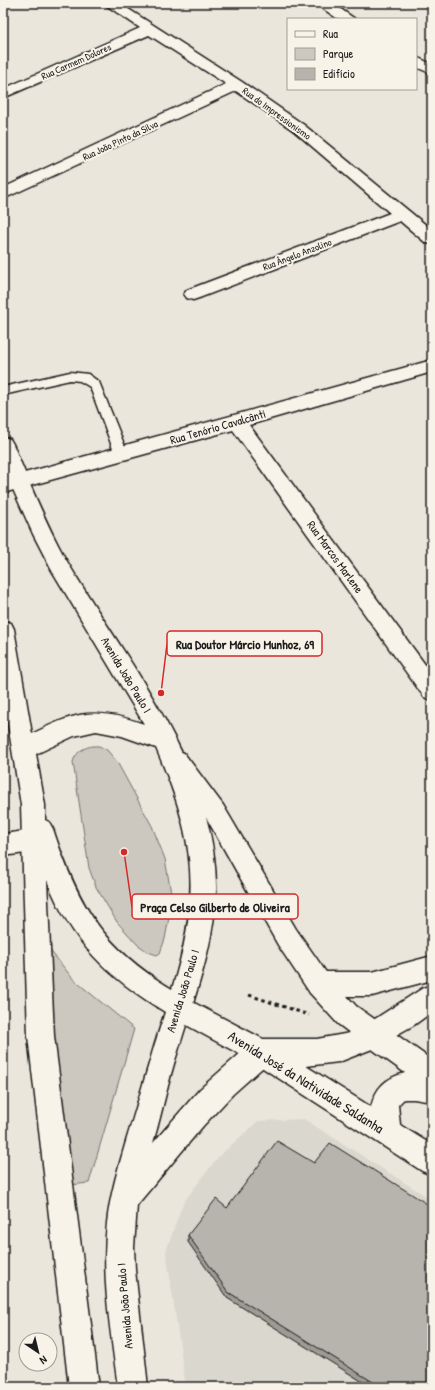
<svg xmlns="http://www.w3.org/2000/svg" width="435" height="1390" viewBox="0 0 435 1390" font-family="'Patrick Hand',sans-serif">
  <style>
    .built { fill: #dad7ce }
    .green { fill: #ccc8c0; stroke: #74726e }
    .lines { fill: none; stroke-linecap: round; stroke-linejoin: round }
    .service-casing { stroke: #1c1c1c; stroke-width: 3 }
    .minor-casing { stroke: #1c1c1c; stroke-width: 3 }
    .tertiary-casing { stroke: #1c1c1c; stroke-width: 3 }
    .secondary-casing { stroke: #1c1c1c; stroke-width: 3 }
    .path { stroke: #1c1c1c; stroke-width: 3; stroke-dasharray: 3.5 3.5; stroke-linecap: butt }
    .service { fill: #f7f3e8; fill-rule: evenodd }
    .minor { fill: #f7f3e8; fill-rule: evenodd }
    .tertiary { fill: #f7f3e8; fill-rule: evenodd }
    .secondary { fill: #f7f3e8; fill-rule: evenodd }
    .wall { fill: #9d9b94; stroke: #1c1c1c }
    .building { fill: #b6b4ac; stroke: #1c1c1c }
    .labels { text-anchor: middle; stroke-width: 4; stroke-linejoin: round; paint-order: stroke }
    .far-street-label { font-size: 10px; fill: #1c1c1c; stroke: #f7f3e8 }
    .street-label { font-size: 12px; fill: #1c1c1c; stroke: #f7f3e8 }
    .near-street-label { font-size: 14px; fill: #1c1c1c; stroke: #f7f3e8 }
    .leader { fill: none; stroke: #d62828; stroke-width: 1.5 }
    .callout-dot { fill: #d62828; stroke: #f7f3e8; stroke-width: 1.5 }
    .callout { fill: #f7f3e8; stroke: #d62828; stroke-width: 1.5 }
    .callout-label { font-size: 13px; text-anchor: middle; font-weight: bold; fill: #1c1c1c }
  </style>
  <rect width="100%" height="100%" fill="#eae6dc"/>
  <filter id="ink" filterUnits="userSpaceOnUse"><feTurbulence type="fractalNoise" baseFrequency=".025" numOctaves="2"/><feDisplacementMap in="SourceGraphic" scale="8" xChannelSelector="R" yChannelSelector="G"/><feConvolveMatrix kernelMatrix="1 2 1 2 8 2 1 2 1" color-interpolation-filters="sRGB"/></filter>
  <g filter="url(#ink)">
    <polygon class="built" points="304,1119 432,1200 432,1387 186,1387 166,1251 183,1203 218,1157 258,1121"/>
    <g class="green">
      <path d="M99 746 107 750 117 762 152 826 165 859 171 893 170 912 165 939 160 953 157 955 148 952 137 944 117 922 96 887 89 868 73 762C76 750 88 745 99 746Z"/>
      <polygon points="41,939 74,980 134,1029 89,1183 70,1185"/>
    </g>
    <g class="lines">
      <defs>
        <polygon id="service" points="70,372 88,374 99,382 128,454 126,457 116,457 90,387 80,381 70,380 3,395 3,387"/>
        <g id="minor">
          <polygon points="103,3 119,3 242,82 304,125 432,230 432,244 426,243 400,221 199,298 193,300 187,298 184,294 187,290 390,213 294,131 236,91 3,199 3,188 226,84 149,35 3,98 3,89 140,28"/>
          <polygon points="315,3 332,3 355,19 338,19"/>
          <polygon points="416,57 432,64 432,74 416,67"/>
          <polygon points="432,360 432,372 249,425 432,674 432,700 424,697 233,430 3,493 3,479"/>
          <polygon points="33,830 41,834 45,841 41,848 33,852 3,856 3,834"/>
          <polygon points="432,956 432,980 372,996 319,996 310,993 306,984 310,975 319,972 372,972"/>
          <polygon points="432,985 432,1012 414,1025 373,1048 364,1044 360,1035 364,1026 423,988"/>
        </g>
        <path id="tertiary" d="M176 750 184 753 223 805 296 929 328 975 356 1006 432 1060V1102L414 1099H404L398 1105 400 1125 432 1145V1175L422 1171 252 1061 170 1016 166 1007 170 998 179 995 263 1039H317L350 1033 338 1024 310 993 278 945 207 819 168 767 165 760 168 753ZM372 1049 405 1073C386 1078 376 1087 371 1107L306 1066 339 1062Z"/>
        <path id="secondary" d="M3 437 10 439 13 444C29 482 45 522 65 558 123 657 217 768 216 889 215 945 194 998 178 1051 168 1081 162 1113 153 1143L200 1089 252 1043 261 1039 270 1043 274 1052 270 1061 233 1094 203 1126 137 1205 134 1247 135 1270 148 1387H118C111 1333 101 1278 107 1223 110 1194 119 1166 127 1138 140 1096 151 1054 165 1012 109 978 71 942 47 880L54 1036 99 1387H69L28 1036 21 805 3 693V621L11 623 14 629 32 734C78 711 95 707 144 724L51 569 33 534 3 467ZM96 731 122 736 156 748C195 838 202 894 172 989 102 947 78 905 53 829L49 822 45 820V805L36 754 74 736Z"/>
      </defs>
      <use href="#service" class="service-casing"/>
      <use href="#minor" class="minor-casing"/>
      <use href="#tertiary" class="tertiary-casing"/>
      <use href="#secondary" class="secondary-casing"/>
      <polyline class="path" points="249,995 309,1015"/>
      <use href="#service" class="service"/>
      <use href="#minor" class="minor"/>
      <use href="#tertiary" class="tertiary"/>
      <use href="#secondary" class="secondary"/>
    </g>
    <polygon class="wall" points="314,1163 432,1387 371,1387 227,1298 188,1242 188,1235 227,1208"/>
    <polygon class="building" points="277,1141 314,1163 330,1143 432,1207 432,1387 381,1387 228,1292 188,1235 216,1199 227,1208"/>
  </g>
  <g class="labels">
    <g class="far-street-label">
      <text transform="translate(76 61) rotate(-24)" y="4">Rua Carmem Dolores</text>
      <text transform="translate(277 113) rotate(36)" y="4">Rua do Impressionismo</text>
      <text transform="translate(120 140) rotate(-25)" y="4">Rua João Pinto da Silva</text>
      <text transform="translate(297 254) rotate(-21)" y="4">Rua Ângelo Anzolino</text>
    </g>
    <g class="street-label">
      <text transform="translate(218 427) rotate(-16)" y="4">Rua Tenório Cavalcânti</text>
      <text transform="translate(335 557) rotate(54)" y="4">Rua Marcos Marlene</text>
      <text transform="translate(126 675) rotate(59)" y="4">Avenida João Paulo I</text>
      <text transform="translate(183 991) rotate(-73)" y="4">Avenida João Paulo I</text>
      <text transform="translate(125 1306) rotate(-95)" y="4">Avenida João Paulo I</text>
    </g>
    <g class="near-street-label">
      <text transform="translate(306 1082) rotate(32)" y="5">Avenida José da Natividade Saldanha</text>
    </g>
  </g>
  <path class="leader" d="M161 693L167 644M124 852L132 907"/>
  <g class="callout-dot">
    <circle cx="161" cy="693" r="4"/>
    <circle cx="124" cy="852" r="4"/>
  </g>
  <g class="callout">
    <rect x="167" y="631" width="155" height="25" rx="4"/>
    <rect x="132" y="894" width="166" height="25" rx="4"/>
  </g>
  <g class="callout-label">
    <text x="245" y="649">Rua Doutor Márcio Munhoz, 69</text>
    <text x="215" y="912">Praça Celso Gilberto de Oliveira</text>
  </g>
  <rect width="435" height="1390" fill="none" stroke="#f7f3e8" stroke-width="16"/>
  <rect x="8" y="8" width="419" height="1374" fill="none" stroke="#1c1c1c" stroke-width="1.5" filter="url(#ink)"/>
  <rect x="287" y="18" width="130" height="72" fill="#f7f3e8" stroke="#9f9d96"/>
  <rect x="295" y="31" width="20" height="6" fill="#f7f3e8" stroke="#9f9d96"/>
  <text x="323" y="38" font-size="12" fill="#1c1c1c">Rua</text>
  <rect x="295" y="48" width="20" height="12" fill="#ccc8c0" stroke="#9f9d96"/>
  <text x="323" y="58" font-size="12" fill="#1c1c1c">Parque</text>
  <rect x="295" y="68" width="20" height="12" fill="#b6b4ac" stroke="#9f9d96"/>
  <text x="323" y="78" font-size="12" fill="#1c1c1c">Edifício</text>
  <g transform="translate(38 1352) rotate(145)"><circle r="19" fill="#f7f3e8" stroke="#9f9d96"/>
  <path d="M0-3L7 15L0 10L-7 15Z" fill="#1c1c1c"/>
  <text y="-6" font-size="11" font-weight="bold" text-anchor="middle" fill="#1c1c1c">N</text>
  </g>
</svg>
